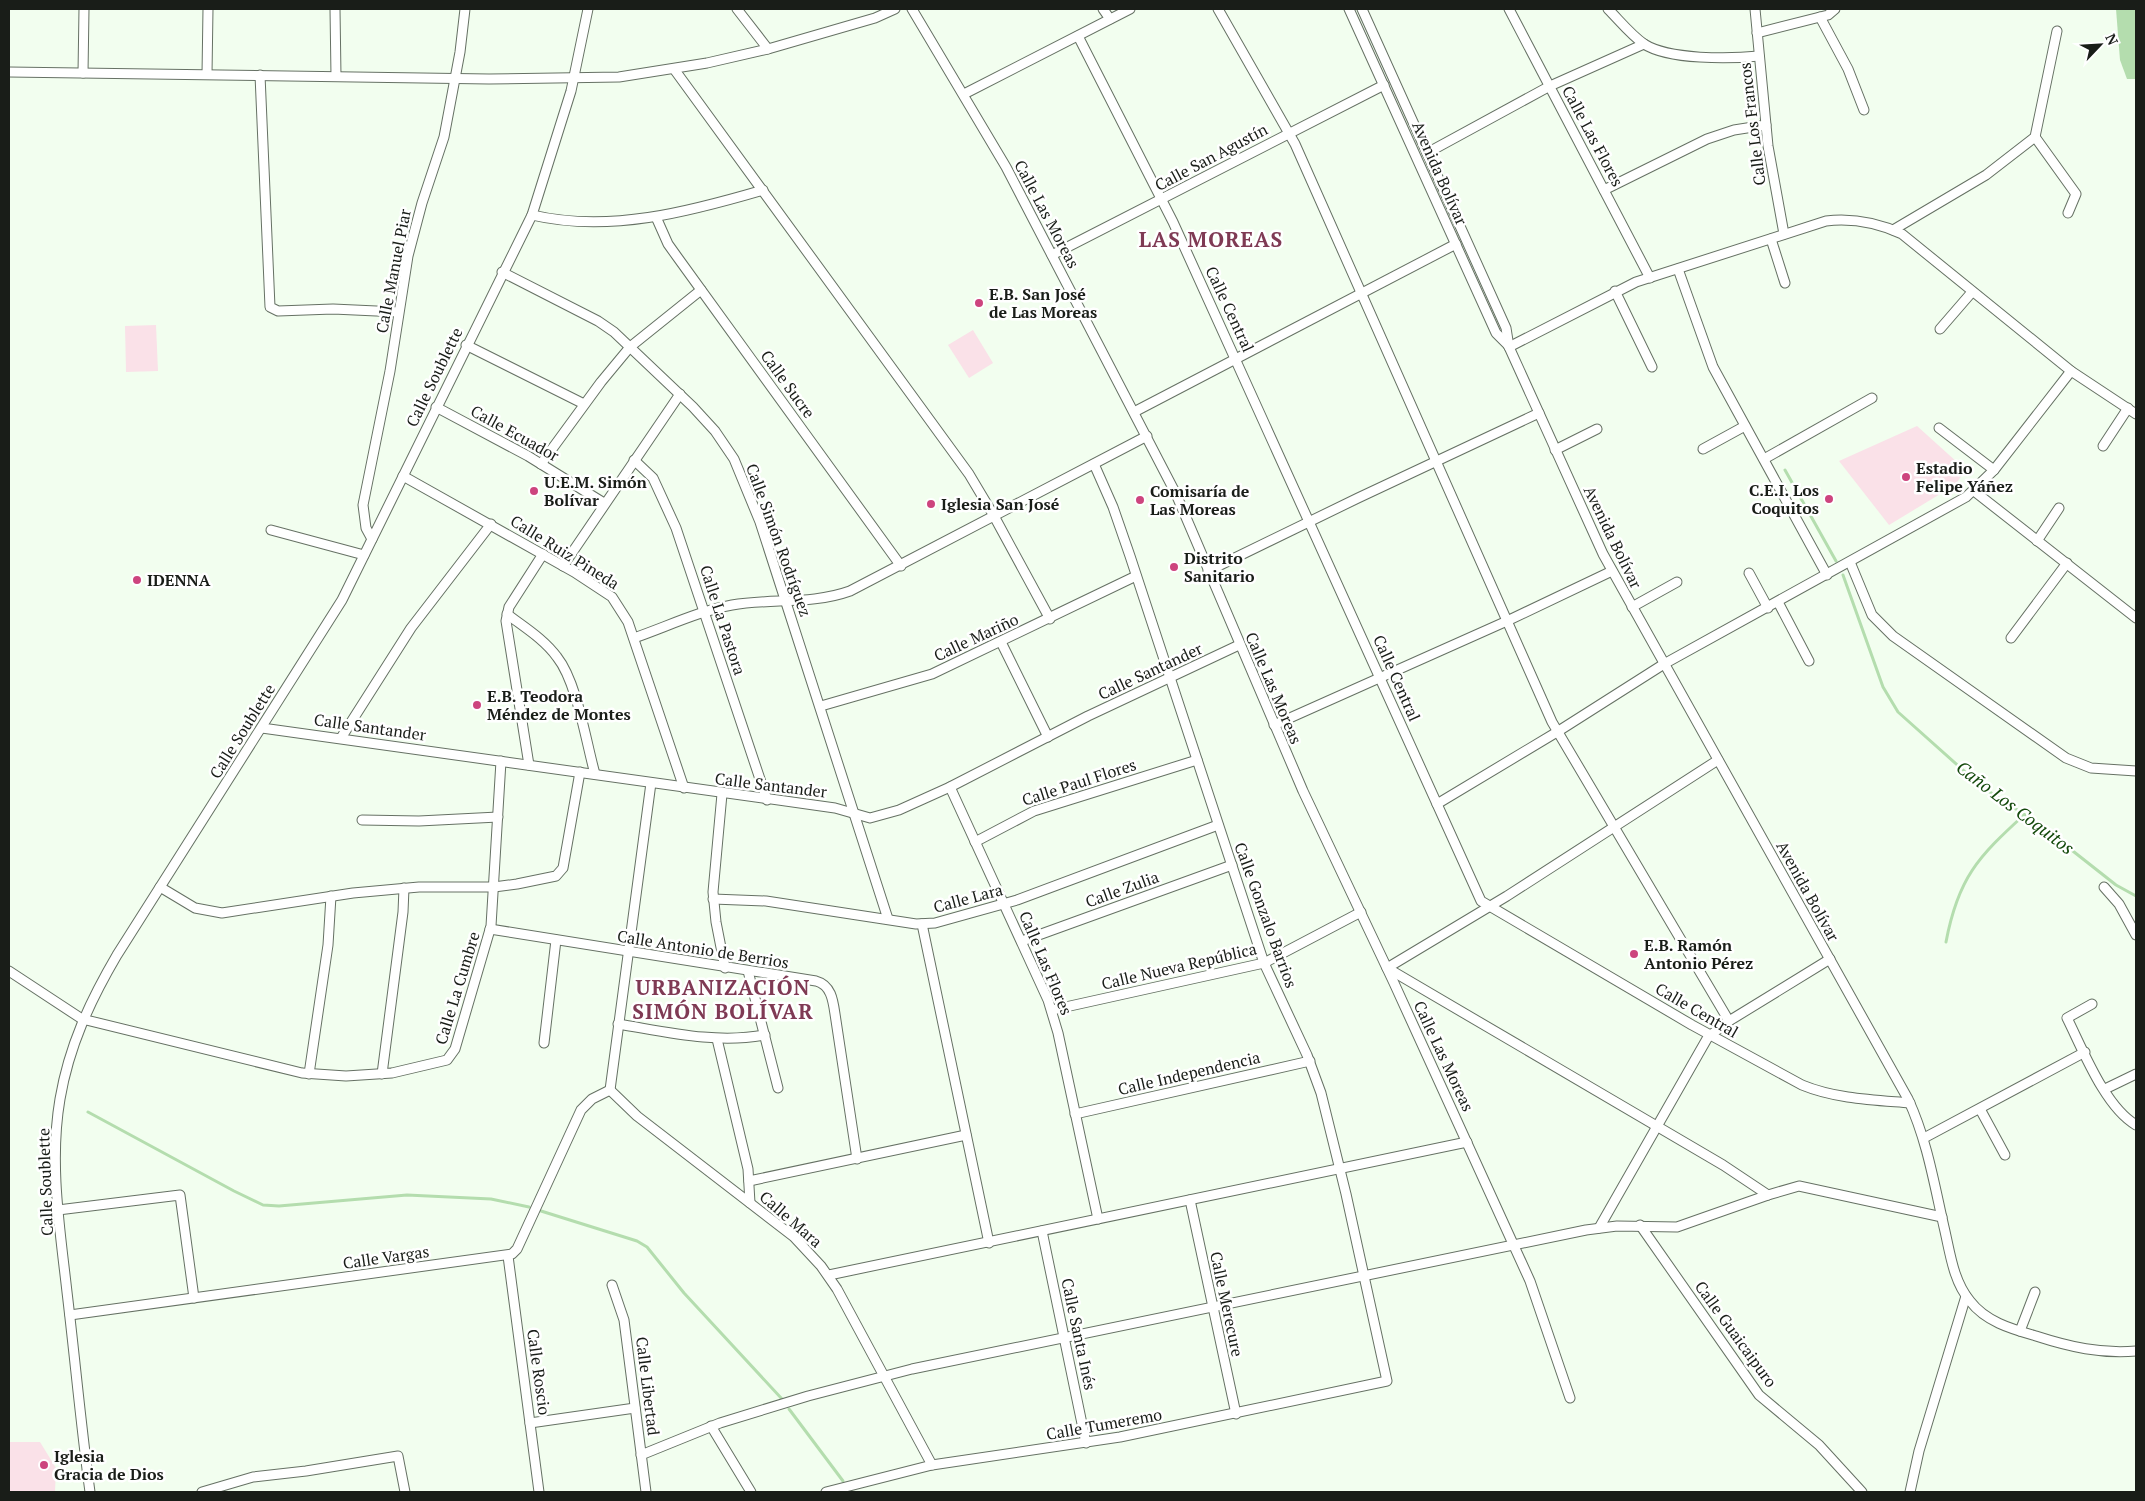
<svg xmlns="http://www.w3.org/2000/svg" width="2145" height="1501" viewBox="0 0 2145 1501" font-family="'PT Serif',serif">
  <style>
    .green { fill: #fae1e8 }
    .water { fill: #b4ddae }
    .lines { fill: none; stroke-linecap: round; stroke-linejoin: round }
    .stream { stroke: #b4ddae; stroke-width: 3 }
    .minor-casing { stroke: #667164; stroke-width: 11 }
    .minor { stroke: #fff; stroke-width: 9 }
    .poi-dot { fill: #cd447e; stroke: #fff; stroke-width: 2 }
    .labels { text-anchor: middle; stroke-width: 5; stroke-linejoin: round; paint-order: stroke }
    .street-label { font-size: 16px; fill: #191d18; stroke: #fff }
    .poi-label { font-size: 16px; font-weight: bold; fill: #191d18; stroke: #fff; text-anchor: start }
    .water-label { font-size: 18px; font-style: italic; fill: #13490b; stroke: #fff }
    .district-label { font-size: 21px; font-weight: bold; letter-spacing: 1px; fill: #7f3a54; stroke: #fff }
  </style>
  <rect width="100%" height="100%" fill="#f2feef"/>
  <g class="green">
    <polygon points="156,325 158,371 126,372 125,326"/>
    <polygon points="973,330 993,363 969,378 948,345"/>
    <polygon points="1917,426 1958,463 1962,475 1955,485 1889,525 1839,461"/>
    <polygon points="9,1442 40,1442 56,1468 55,1492 9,1492"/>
  </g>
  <polygon class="water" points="2116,9 2136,9 2136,79 2127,79 2120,60"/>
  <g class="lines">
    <g class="stream">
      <polyline points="1785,470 1836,561"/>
      <polyline points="1843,575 1883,687 1898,712 1982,787 2036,822 2116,885 2136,896"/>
      <path d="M1946 942C1958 878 1978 857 2024 815"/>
      <polyline points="88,1112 234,1191 263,1205 279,1206 407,1195 491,1199 529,1207"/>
      <polyline points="541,1211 637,1241 647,1247 684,1293 782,1399"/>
      <polyline points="789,1409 843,1481"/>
    </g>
    <defs>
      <g id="minor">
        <polyline points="335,9 336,76"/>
        <polyline points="737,9 768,49"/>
        <polyline points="912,9 1006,167 1176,494 1303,791 1394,983 1530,1281 1570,1398"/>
        <polyline points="1103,9 1110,19"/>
        <polyline points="1218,9 1295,144 1552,722 1729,1021"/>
        <polyline points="1349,9 1496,333 1509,346"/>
        <path d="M1362 9 1506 328 1509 347 1603 554 1908 1099C1927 1140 1934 1183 1944 1227 1950 1252 1953 1281 1970 1301 1986 1322 2012 1329 2036 1336 2070 1347 2101 1354 2136 1351"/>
        <polyline points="1509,9 1650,278"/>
        <path d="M1608 9C1619 20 1631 35 1644 44 1669 60 1730 59 1759 56"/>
        <polyline points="1755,9 1768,146 1784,234"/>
        <polyline points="1820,17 1848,69 1864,110"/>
        <polyline points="1757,33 1828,15 1835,9"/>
        <path d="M1078 36 1173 222 1481 901 1692 1025 1802 1085C1836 1099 1874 1100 1910 1103"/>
        <polyline points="674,69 969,474 994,516 1050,619"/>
        <polyline points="9,72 489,79 619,77 707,63 768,49 875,18 895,9"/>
        <polyline points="83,73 84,9"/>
        <polyline points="207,74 208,9"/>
        <polyline points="260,75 270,307 278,311 333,309 398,312"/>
        <polyline points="964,94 1130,9"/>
        <polyline points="2035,137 2076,194 2068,213"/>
        <polyline points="1427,153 1550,86 1644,44"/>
        <polyline points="1604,190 1707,139 1734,130 1766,125"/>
        <path d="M532 215C609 233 688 212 763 190"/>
        <polyline points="656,217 668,244 678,258 901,566"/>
        <polyline points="1893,230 1986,175 2035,137 2057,31"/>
        <polyline points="1771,239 1785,283"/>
        <polyline points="1052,255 1384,85"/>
        <polyline points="1678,269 1713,367 1827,575"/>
        <polyline points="502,272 598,321 614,332 693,407 715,431 734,459 760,522 888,919"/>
        <polyline points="1615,291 1652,367"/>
        <polyline points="1940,329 1972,292"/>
        <polyline points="466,345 584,404"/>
        <path d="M1509 347 1636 282 1826 221C1852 218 1878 223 1902 234L2071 371 2136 414"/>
        <polyline points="436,407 528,456 604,503"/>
        <polyline points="1134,412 1456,244"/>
        <polyline points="1939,428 1994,470"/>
        <polyline points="2103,446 2128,408"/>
        <polyline points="1703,449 1745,426"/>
        <polyline points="1555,450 1597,429"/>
        <polyline points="1764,459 1872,398"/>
        <polyline points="634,460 653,478 676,528 767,800"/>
        <polyline points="541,464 601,382 630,347 701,290"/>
        <polyline points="403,476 574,572 612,597 628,622 684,788"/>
        <polyline points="1974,491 2136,618"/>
        <polyline points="271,530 364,555"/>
        <polyline points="372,539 366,528 363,505 390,371 408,256 422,203 444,137 460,52 465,9"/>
        <polyline points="2037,541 2059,508"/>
        <polyline points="1850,562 1872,615 1893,636 2066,758 2091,768 2136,771"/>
        <polyline points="563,566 680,394"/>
        <polyline points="1208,571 1358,498 1539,413"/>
        <polyline points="1749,573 1768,608"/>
        <polyline points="1778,602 1809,661"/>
        <polyline points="1632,607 1677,582"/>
        <path d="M507 614C524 627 544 639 557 657 577 682 586 742 595 774"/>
        <path d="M634 638C666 627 699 611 732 605 772 598 811 605 850 591L1147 436"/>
        <polyline points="2011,638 2067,563"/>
        <polyline points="1001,642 1048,737"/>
        <polyline points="821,706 932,674 1136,576"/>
        <polyline points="1274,725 1507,621 1612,571"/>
        <polyline points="262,728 835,808 870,818 899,810 950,787 1088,716 1239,645"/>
        <polyline points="341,738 411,628 491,524"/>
        <polyline points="1718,760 1507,896 1387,968 1723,1165 1768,1195"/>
        <polyline points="529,765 506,621 509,607 543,554"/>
        <polyline points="950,787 1048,1000 1058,1033 1098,1219"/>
        <polyline points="722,794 713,892 716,922 725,968"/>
        <polyline points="1437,804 1557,732 1664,664 1966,497 1994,470 2071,371"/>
        <polyline points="362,820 419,821 498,817"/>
        <polyline points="975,842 1034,811 1197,760"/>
        <polyline points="160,887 195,908 222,913 353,893 419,887 494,887 517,884 556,876 563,868 580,772"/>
        <polyline points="2104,887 2119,904 2136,935"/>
        <polyline points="713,899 766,901 916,924 935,923 1017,900 1218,825"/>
        <polyline points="922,924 989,1243"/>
        <path d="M490 929 816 981C831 985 833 1000 835 1014L857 1159"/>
        <polyline points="1022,941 1232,865"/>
        <polyline points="9,971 82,1019 302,1073 346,1076 392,1073 447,1060 455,1049 491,926 501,761"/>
        <polyline points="748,971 778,1088"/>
        <path d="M2092 1004 2067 1018C2083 1050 2105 1107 2136 1125"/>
        <polyline points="1052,1010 1264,963 1361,912"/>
        <path d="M618 1024C667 1032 715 1044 765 1035"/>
        <polyline points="717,1039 748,1169 750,1203"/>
        <polyline points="544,1043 556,940"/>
        <polyline points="309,1074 328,945 331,896"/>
        <polyline points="382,1074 403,912 404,888"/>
        <polyline points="2105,1089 2136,1074"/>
        <polyline points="610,1090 637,1116 794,1237 821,1266 837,1289 932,1465"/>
        <polyline points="610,1090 651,783"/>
        <polyline points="1980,1109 2005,1155"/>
        <polyline points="1075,1114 1310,1061"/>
        <polyline points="1924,1138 2085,1052"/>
        <polyline points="749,1181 966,1135"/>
        <polyline points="1190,1200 1236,1414"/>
        <polyline points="58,1210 180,1195 194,1298"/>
        <polyline points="1640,1225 1759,1395 1819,1445 1862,1492"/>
        <polyline points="1599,1228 1708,1037 1729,1021 1830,959"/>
        <polyline points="1042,1231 1086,1443"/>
        <polyline points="508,1256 539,1492"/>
        <polyline points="829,1275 1467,1142"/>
        <polyline points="612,1285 624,1320 646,1492"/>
        <polyline points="70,1315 512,1254 517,1249 581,1110 592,1099 610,1090"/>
        <polyline points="2020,1331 2035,1292"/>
        <polyline points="530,1423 635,1408"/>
        <polyline points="711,1426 751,1492"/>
        <polyline points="641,1455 720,1423 808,1396 912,1369 1586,1230 1617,1226 1677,1227 1768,1195 1799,1186 1942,1217"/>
        <path d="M90 1492C81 1426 75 1359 67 1292 60 1229 49 1163 60 1099 69 1046 90 1001 117 955L342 600 532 215 571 91 588 9"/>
        <polyline points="202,1492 253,1477 306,1471 398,1456 405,1492"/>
        <polyline points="826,1492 932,1465 1120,1437 1387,1381 1346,1194 1321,1093 1307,1055 1264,963 1130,556 1113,507 1094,464"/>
        <polyline points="1910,1492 1919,1451 1966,1296"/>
      </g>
    </defs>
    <use href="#minor" class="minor-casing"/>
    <use href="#minor" class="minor"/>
  </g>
  <g class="poi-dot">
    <circle cx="979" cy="303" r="5"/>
    <circle cx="1906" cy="477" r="5"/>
    <circle cx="534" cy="491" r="5"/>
    <circle cx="1829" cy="499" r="5"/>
    <circle cx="1140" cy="500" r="5"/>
    <circle cx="931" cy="504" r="5"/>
    <circle cx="1174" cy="567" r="5"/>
    <circle cx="137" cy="580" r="5"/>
    <circle cx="477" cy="705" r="5"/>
    <circle cx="1634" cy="954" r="5"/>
    <circle cx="44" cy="1465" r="5"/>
  </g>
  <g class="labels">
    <g class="street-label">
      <text transform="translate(1752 124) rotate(-97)" y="6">Calle Los Francos</text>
      <text transform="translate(1593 136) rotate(62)" y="6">Calle Las Flores</text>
      <text transform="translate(1211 157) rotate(-28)" y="6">Calle San Agustín</text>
      <text transform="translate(1440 173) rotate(66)" y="6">Avenida Bolívar</text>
      <text transform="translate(1047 214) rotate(62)" y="6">Calle Las Moreas</text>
      <text transform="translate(393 271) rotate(-79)" y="6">Calle Manuel Piar</text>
      <text transform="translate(1230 309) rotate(65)" y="6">Calle Central</text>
      <text transform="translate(434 377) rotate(-64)" y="6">Calle Soublette</text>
      <text transform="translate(788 384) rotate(54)" y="6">Calle Sucre</text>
      <text transform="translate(515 433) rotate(29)" y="6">Calle Ecuador</text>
      <text transform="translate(1613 537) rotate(64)" y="6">Avenida Bolívar</text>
      <text transform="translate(779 540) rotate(70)" y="6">Calle Simón Rodríguez</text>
      <text transform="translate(565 552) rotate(32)" y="6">Calle Ruiz Pineda</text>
      <text transform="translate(723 620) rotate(72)" y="6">Calle La Pastora</text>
      <text transform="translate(976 637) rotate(-25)" y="6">Calle Mariño</text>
      <text transform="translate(1150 671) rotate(-25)" y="6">Calle Santander</text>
      <text transform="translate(1397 678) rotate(66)" y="6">Calle Central</text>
      <text transform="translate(1274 688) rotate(67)" y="6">Calle Las Moreas</text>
      <text transform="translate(370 727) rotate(8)" y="6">Calle Santander</text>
      <text transform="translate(242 731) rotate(-58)" y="6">Calle Soublette</text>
      <text transform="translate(1079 782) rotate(-18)" y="6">Calle Paul Flores</text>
      <text transform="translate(771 785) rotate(7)" y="6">Calle Santander</text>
      <text transform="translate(1122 889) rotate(-20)" y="6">Calle Zulia</text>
      <text transform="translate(1808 891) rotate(61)" y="6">Avenida Bolívar</text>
      <text transform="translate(968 898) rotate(-15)" y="6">Calle Lara</text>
      <text transform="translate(1266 915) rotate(70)" y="6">Calle Gonzalo Barrios</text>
      <text transform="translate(703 949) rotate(9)" y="6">Calle Antonio de Berrios</text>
      <text transform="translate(1046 963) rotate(67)" y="6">Calle Las Flores</text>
      <text transform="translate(1179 966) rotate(-13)" y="6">Calle Nueva República</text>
      <text transform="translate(457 988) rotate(-73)" y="6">Calle La Cumbre</text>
      <text transform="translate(1697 1010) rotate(30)" y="6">Calle Central</text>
      <text transform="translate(1444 1056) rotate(65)" y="6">Calle Las Moreas</text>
      <text transform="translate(1189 1073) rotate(-13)" y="6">Calle Independencia</text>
      <text transform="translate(45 1182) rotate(-92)" y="6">Calle Soublette</text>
      <text transform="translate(791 1219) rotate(41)" y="6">Calle Mara</text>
      <text transform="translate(386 1257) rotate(-8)" y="6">Calle Vargas</text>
      <text transform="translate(1227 1304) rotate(78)" y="6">Calle Merecure</text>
      <text transform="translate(1079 1334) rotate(78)" y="6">Calle Santa Inés</text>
      <text transform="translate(1736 1334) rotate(54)" y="6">Calle Guaicaipuro</text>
      <text transform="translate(539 1372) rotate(82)" y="6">Calle Roscio</text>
      <text transform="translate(648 1386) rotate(83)" y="6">Calle Libertad</text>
      <text transform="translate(1104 1424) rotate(-10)" y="6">Calle Tumeremo</text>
    </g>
    <g class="poi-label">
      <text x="989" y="300">E.B. San José<tspan x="989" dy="18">de Las Moreas</tspan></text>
      <text x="1916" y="474">Estadio<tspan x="1916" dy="18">Felipe Yáñez</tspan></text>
      <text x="544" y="488">U.E.M. Simón<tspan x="544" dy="18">Bolívar</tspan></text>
      <text x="1819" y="496" text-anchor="end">C.E.I. Los<tspan x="1819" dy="18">Coquitos</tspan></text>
      <text x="1150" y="497">Comisaría de<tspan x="1150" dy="18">Las Moreas</tspan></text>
      <text x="941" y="510">Iglesia San José</text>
      <text x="1184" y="564">Distrito<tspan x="1184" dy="18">Sanitario</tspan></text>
      <text x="147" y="586">IDENNA</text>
      <text x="487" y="702">E.B. Teodora<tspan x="487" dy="18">Méndez de Montes</tspan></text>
      <text x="1644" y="951">E.B. Ramón<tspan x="1644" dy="18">Antonio Pérez</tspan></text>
      <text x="54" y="1462">Iglesia<tspan x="54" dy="18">Gracia de Dios</tspan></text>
    </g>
    <g class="water-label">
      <text transform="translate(2015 808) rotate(37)" y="6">Caño Los Coquitos</text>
    </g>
    <g class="district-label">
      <text x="1211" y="247">LAS MOREAS</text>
      <text x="723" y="995">URBANIZACIÓN<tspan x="723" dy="24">SIMÓN BOLÍVAR</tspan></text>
    </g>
  </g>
  <rect width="2145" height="1501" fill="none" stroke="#191d18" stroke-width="20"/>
  <g transform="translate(2100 45) rotate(65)" stroke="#ffffff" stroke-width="4" paint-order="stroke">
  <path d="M0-4L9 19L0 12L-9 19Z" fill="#191d18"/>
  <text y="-8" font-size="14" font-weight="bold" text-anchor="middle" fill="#191d18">N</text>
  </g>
</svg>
